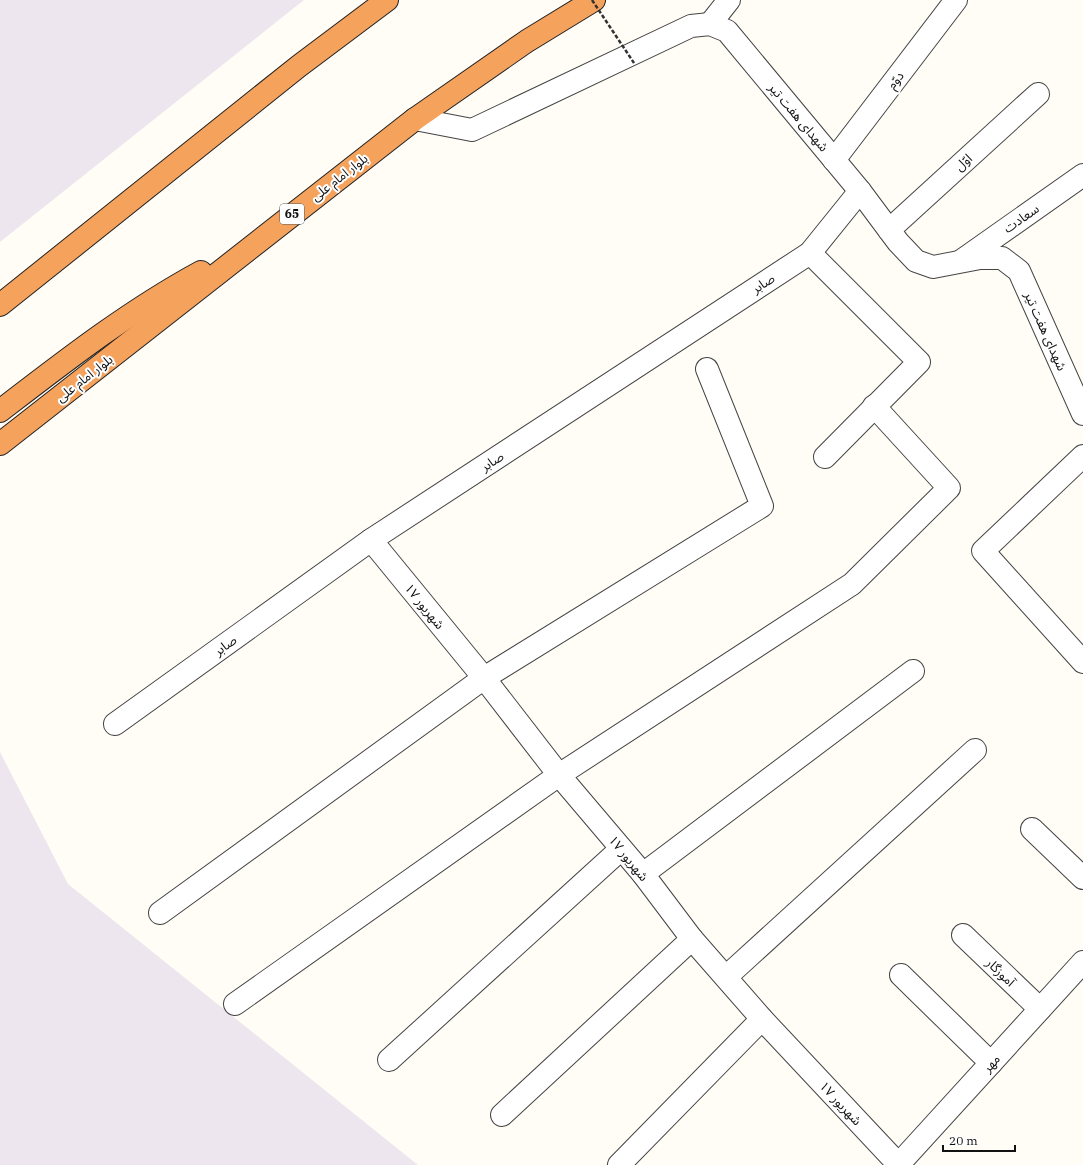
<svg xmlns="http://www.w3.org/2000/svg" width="1083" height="1165" viewBox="0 0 1083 1165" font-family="'IBM Plex Serif','Noto Sans Arabic',serif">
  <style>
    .industrial { fill: #eee6ef }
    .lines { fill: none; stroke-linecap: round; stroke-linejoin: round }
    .minor-casing { stroke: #444; stroke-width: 24 }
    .highway-casing { stroke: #222; stroke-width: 24 }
    .minor { stroke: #fff; stroke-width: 22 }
    .highway { stroke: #f5a25d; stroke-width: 22 }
    .path-bridge { stroke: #333; stroke-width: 2.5; stroke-dasharray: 4 2; stroke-linecap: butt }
    .labels { text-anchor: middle; stroke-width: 4; stroke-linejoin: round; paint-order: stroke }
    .shield { fill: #fff; stroke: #585858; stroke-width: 1 }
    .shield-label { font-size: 12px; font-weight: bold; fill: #111 }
    .street-label { font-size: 13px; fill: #111; stroke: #fff }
  </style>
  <rect width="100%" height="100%" fill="#fffdf5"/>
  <g class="industrial">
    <polygon points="0,0 304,0 0,242"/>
    <polygon points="0,752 68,884 418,1165 0,1165"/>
  </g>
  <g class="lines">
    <defs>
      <g id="minor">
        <polyline points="710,24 729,0"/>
        <polyline points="415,119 472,130 691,26 710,24 727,31 860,191 898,242 916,261 933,267 980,258 1002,258 1019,271 1083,414"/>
        <polyline points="834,160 956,0"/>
        <polyline points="889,230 1038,94"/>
        <polyline points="810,253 919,362 825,457"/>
        <polyline points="961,261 1083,175"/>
        <polyline points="1083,456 983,551 1083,662"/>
        <polyline points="371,540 484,678 559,775 643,874 692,939 762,1019 899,1165"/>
        <polyline points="115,724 371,540 810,253 860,191"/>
        <polyline points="1032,829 1083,878"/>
        <polyline points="643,874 913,671"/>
        <polyline points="160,913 484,678 762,506 707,369"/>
        <polyline points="963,935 1040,1009"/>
        <polyline points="901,975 991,1063"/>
        <polyline points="726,977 975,750"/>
        <polyline points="235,1004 559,775 852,584 949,488 874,406"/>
        <polyline points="389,1060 621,849"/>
        <polyline points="502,1115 692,939"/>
        <polyline points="619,1165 762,1019"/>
        <polyline points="898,1165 1083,962"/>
      </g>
      <g id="highway">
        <polyline points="0,305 299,66 387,0"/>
        <path d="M0 411C65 361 129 311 201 272"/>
        <polyline points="0,444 415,119 527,41 594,0"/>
      </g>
    </defs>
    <use href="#minor" class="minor-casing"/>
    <use href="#highway" class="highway-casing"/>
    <use href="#minor" class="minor"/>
    <use href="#highway" class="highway"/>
    <polyline class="path-bridge" points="592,0 634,63"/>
  </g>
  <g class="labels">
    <rect class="shield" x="280" y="204" width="24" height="20" rx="3"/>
    <g class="shield-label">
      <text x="292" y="218">65</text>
    </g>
    <g class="street-label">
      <text transform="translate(895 80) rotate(-53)" y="5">دوّم</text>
      <text transform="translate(799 117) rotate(50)" y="5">شهدای هفت تیر</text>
      <text transform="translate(963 162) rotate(-43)" y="5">اوّل</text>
      <text transform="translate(339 177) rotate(-38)" y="5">بلوار امام علی</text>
      <text transform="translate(1021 218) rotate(-35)" y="5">سعادت</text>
      <text transform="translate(763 283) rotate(-33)" y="5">صابر</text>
      <text transform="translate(1046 331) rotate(66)" y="5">شهدای هفت تیر</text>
      <text transform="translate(84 378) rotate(-38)" y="5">بلوار امام علی</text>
      <text transform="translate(492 461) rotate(-33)" y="5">صابر</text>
      <text transform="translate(425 606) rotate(51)" y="5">۱۷ شهریور</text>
      <text transform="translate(225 645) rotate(-36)" y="5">صابر</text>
      <text transform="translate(629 858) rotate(51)" y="5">۱۷ شهریور</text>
      <text transform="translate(1001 972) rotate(44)" y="5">آموزگار</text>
      <text transform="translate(991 1063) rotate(-48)" y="5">مهر</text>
      <text transform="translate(841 1103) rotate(47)" y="5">۱۷ شهریور</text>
    </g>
  </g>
  <path d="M943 1145v6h72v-6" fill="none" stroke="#111111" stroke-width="2"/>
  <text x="949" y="1145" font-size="12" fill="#111111" stroke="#ffffff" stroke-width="3" paint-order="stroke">20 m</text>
</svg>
